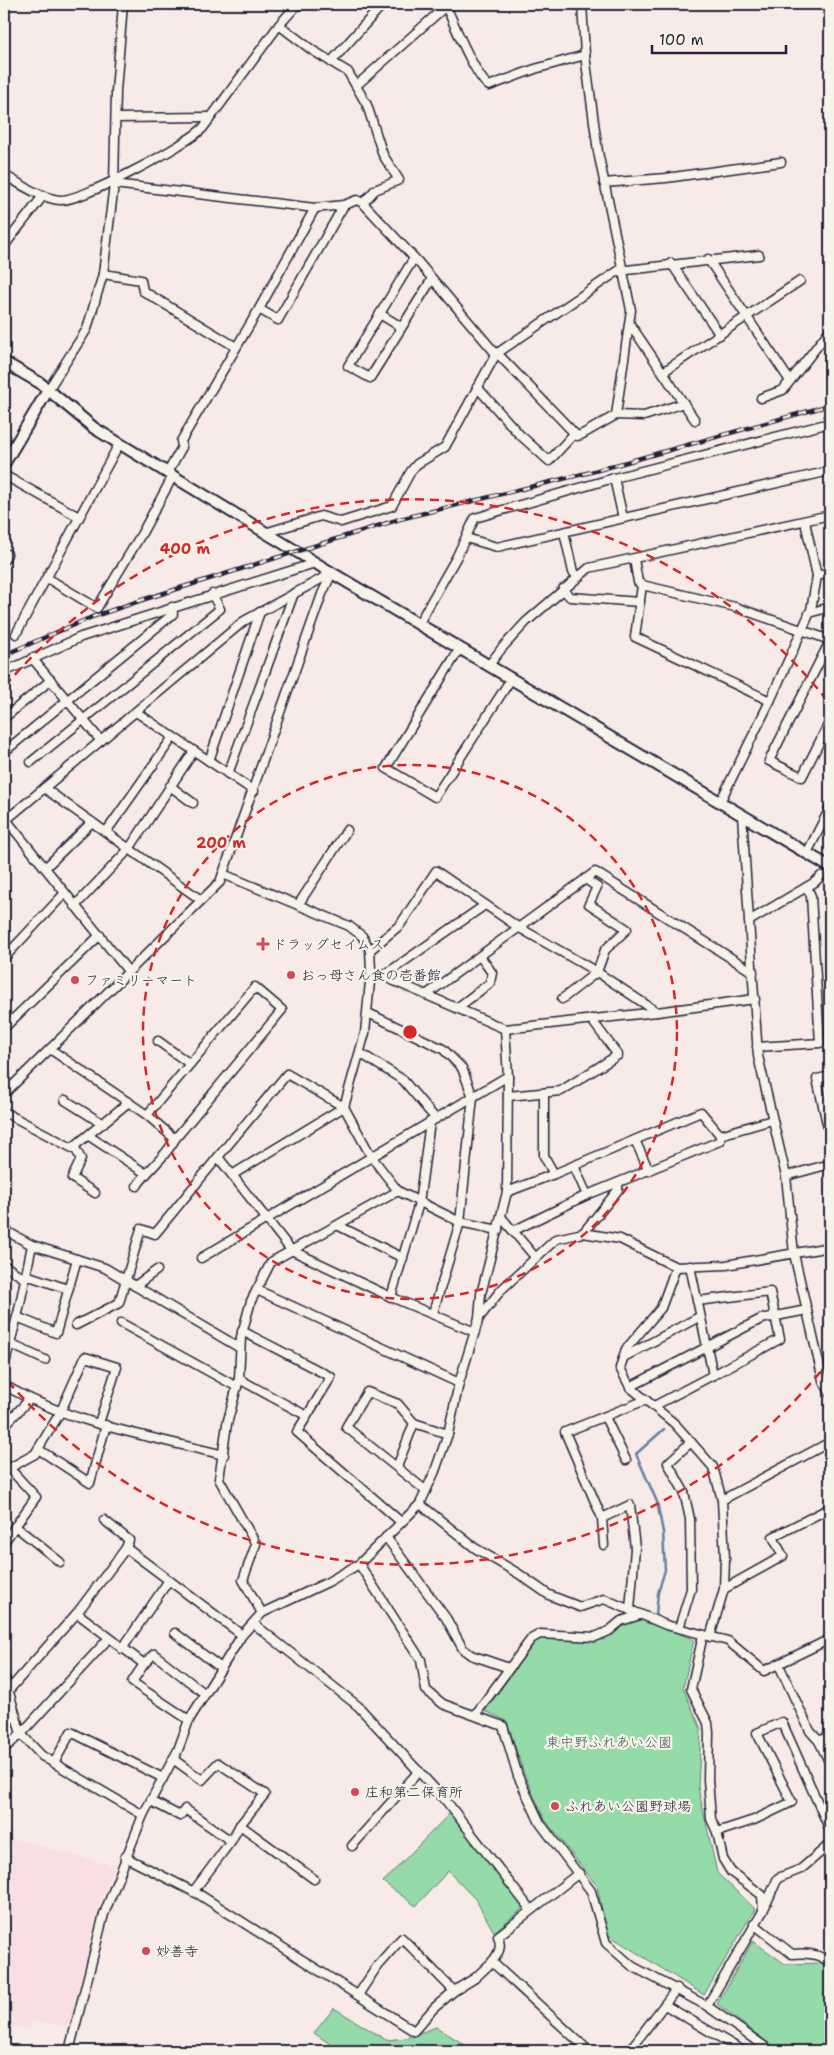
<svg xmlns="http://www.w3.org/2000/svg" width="834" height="2055" viewBox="0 0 834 2055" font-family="'Shantell Sans','Klee One',sans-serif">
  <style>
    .built { fill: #f9dfe4 }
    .green { fill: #94dba9; stroke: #5b7e72 }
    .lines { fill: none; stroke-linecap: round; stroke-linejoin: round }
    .stream { stroke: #6281a4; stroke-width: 2.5 }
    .minor-casing { stroke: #22223b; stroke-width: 11 }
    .tertiary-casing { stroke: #22223b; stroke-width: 14 }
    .minor { stroke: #f7f3e8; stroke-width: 8 }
    .tertiary { stroke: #f7f3e8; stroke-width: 10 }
    .rail-casing { stroke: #22223b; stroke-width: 4.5 }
    .rail { stroke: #f7f3e8; stroke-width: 2.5; stroke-dasharray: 8; stroke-linecap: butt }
    .ring { fill: none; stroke: #d62828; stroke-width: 2.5; stroke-dasharray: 9 6 }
    .poi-dot { fill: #d1495b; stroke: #f7f3e8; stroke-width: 2 }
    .labels { text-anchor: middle; stroke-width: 4.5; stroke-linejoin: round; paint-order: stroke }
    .poi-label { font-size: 14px; fill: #22223b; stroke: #f7f3e8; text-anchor: start }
    .park-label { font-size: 14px; fill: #445a5c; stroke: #f7f3e8 }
    .centre { fill: #d62828; stroke: #f7f3e8; stroke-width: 2.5 }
    .ring-label { font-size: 15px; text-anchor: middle; font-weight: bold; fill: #d62828; stroke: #f7f3e8; stroke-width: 4.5; stroke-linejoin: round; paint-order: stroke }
  </style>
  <rect width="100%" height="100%" fill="#f8eae6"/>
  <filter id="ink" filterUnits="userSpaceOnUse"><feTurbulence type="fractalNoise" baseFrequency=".02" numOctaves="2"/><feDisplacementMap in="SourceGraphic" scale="10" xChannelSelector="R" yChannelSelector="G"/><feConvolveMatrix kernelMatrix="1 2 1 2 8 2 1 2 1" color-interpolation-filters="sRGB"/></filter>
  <g filter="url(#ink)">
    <polygon class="built" points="4,1836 114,1866 100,1901 69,2027 32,2021 31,2029 4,2025"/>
    <g class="green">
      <polygon points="640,1615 694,1640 683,1688 701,1729 698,1787 717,1873 755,1909 704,1995 607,1934 597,1886 545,1820 524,1774 507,1721 485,1711 540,1634 603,1640"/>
      <polygon points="450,1813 482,1851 523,1908 494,1932 476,1900 448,1871 416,1906 383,1882"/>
      <polygon points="753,1941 785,1964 825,1963 830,1969 830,2051 787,2051 772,2046 717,2004"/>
      <polygon points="334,2008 386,2040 406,2038 436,2027 475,2051 350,2051 336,2048 314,2033"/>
    </g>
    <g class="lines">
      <polyline class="stream" points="656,1615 658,1593 665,1570 663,1532 657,1502 636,1454 664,1429"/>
      <defs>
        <g id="minor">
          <path d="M445 4C453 21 475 77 489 86L535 69 585 55"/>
          <polyline points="582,4 585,55 598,152 631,310 616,415"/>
          <polyline points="279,25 312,50 348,72 367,105 383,155 399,180 375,190 363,203"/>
          <polyline points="331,62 383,4"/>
          <polyline points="357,85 446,6"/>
          <polyline points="116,118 210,117"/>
          <path d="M4 175C21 184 40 198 60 200 83 201 186 145 203 128L279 25 298 4"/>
          <polyline points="604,183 666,178 781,162"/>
          <polyline points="114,184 315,208 344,205 357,200 363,203 419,263 496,354"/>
          <polyline points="4,246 43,196"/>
          <polyline points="414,258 348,366 370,378 432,279"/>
          <polyline points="708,259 790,381"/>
          <polyline points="671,263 720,335"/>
          <polyline points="103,274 141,280 143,291 236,347"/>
          <polyline points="259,309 278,320 344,205"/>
          <polyline points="380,314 401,327"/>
          <polyline points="630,324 695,420"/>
          <polyline points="497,353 577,436"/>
          <polyline points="663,372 800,281"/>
          <polyline points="477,387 519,434 549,461 572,436 581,435 616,415 644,416 684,403"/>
          <polyline points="48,390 87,329 103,274 114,184 116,91 123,4"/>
          <polyline points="761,398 783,390 830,330"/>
          <polyline points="168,472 182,447 181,441 259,309 315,208"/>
          <polyline points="4,475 79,517"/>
          <polyline points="614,478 623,518"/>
          <polyline points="268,532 321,516 341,522 392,506 411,471 417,464 445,447 496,354 618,271 759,255"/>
          <polyline points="564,532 573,572 578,577"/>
          <polyline points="466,538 497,547 830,471"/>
          <polyline points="4,553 7,554 4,560"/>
          <polyline points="634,559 638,582 642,585 735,607 830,640"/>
          <polyline points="817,576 830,572"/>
          <polyline points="47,578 97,608 142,533 173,476"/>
          <polyline points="642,585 635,637 770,701"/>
          <polyline points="563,589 570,597 640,602"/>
          <polyline points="809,613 830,607"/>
          <polyline points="419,623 456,558 475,518 614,478 830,423"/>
          <polyline points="16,634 119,444"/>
          <polyline points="830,641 769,761 802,777 830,721"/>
          <polyline points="460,648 386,768 435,797 511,679"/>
          <polyline points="32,658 101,741"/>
          <polyline points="489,665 502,648 526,622 589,568 830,515"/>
          <polyline points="4,672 81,637 315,563"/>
          <polyline points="136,712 254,791"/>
          <polyline points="4,718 51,680"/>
          <polyline points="4,752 173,614 172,607"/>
          <polyline points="209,761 260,612"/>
          <polyline points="31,762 220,609 212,594"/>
          <polyline points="228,774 294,593"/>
          <polyline points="170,786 193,803"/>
          <polyline points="44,788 201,900"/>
          <polyline points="720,802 770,701 811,610 817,576 805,522"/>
          <polyline points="742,815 758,1056 786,1176 794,1254 823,1380 830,1393"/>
          <polyline points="4,817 128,971"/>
          <polyline points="6,820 244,621 332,573"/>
          <polyline points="106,832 173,737"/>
          <polyline points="807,853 830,808"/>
          <polyline points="45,868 92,822"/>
          <polyline points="223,874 349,926 362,936 370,950 371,971 365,1033 344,1107 232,1175"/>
          <polyline points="298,905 347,830"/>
          <polyline points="75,906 129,849 194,751"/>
          <polyline points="749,921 815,882 821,876"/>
          <polyline points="370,950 400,925 436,871 518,927 597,972 657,1012 755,999"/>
          <polyline points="4,958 65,893"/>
          <polyline points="371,971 505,1029 657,1012"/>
          <polyline points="383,976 485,905"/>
          <polyline points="426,995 595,872 753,972"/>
          <polyline points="562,999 597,972 605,950 627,929 589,904 597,887 585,879"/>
          <polyline points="457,1008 490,983 492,973 480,956"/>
          <polyline points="368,1013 443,1049 462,1068 473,1097 460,1222 433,1313"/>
          <polyline points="4,1028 100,935"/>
          <polyline points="158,1041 190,1064"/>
          <polyline points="757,1047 820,1043 811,896 807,887"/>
          <polyline points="50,1049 147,1115"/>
          <polyline points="360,1053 403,1080 435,1118"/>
          <polyline points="830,1076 817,1079 830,1137"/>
          <polyline points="544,1093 544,1156 554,1174"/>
          <polyline points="4,1094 220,882 322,594 332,573"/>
          <polyline points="508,1096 561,1091 618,1055 591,1019"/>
          <polyline points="65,1100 103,1124"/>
          <polyline points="4,1112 72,1148 129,1102"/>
          <polyline points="89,1136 145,1173"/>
          <polyline points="635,1140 649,1171"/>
          <polyline points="74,1146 81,1159 72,1178 95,1193"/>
          <polyline points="574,1166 587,1195"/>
          <polyline points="786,1176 830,1164"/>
          <path d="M137 1186C148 1169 166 1157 175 1139L282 1010 255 987 147 1115 175 1139"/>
          <polyline points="507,1192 554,1174 701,1112 720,1135"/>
          <polyline points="502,1218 513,1231 587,1195 720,1141 720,1135 772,1120"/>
          <polyline points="4,1225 8,1232 32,1245 105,1268 240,1348"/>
          <polyline points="339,1226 403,1258"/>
          <polyline points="513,1231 535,1257"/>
          <polyline points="583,1233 618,1190 618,1183"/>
          <polyline points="201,1258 508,1076"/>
          <polyline points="4,1265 22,1277 26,1275 68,1289"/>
          <polyline points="690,1266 713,1375 780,1339 770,1292 697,1301"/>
          <polyline points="676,1267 661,1308 626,1349 620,1368 630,1387 675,1424 713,1467 722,1500 725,1558 724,1589 710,1637"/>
          <polyline points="135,1286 157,1270"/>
          <polyline points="257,1290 459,1383"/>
          <polyline points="391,1297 419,1203 430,1122"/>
          <polyline points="17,1317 56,1333 77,1259"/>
          <polyline points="479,1318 501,1290 556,1239 583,1233 620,1239 676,1267 726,1265 830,1247"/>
          <polyline points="121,1323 237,1387"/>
          <polyline points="76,1325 119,1303 141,1229 155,1234 218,1157"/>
          <polyline points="242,1331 331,1377 297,1432 401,1522"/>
          <polyline points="475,1332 391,1297 291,1250 218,1157 287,1074 344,1107 371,1156 398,1191 460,1222 498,1230"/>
          <polyline points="10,1344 45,1360"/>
          <polyline points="624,1357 699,1317"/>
          <polyline points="4,1367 19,1309 32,1245"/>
          <polyline points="239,1379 307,1416"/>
          <path d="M4 1385C71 1424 149 1436 224 1455"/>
          <polyline points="630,1387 761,1319 807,1310"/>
          <polyline points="654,1406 713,1375"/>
          <polyline points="605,1417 626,1460"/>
          <polyline points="4,1426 29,1400"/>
          <polyline points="38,1449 90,1483 106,1425"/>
          <polyline points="397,1467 414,1423"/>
          <polyline points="4,1471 35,1454 60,1413 85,1357 117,1367 99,1423"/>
          <polyline points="425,1490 346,1427 367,1392 398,1404 414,1423 448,1434"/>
          <polyline points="722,1500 830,1442"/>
          <polyline points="420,1504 475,1548 519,1574 549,1595 580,1607 604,1599 666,1625 728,1641 764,1671 830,1639"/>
          <polyline points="602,1518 565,1432 646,1400"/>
          <polyline points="15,1526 60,1562"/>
          <polyline points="386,1537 446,1618 463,1649 471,1655 509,1668"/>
          <polyline points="4,1542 36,1497 10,1469"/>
          <polyline points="604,1545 602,1518 630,1505 635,1548 630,1610"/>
          <polyline points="126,1548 242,1635"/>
          <polyline points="359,1564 421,1660 426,1690 443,1704 503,1726 518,1776 540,1823 591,1891 606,1943 632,1966 707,2006 771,2051"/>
          <polyline points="724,1589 783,1556 773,1537 830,1508"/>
          <polyline points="77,1613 144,1664 154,1654 204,1693"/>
          <polyline points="262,1613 243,1580 256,1544 219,1479 227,1424 239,1379 241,1337 251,1301 271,1262 398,1191"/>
          <polyline points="254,1624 358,1706 447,1802 530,1909"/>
          <polyline points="679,1628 691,1589 690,1519 684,1492 668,1463 691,1442"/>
          <polyline points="175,1633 221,1668"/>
          <polyline points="703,1635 691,1689 708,1723 709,1733 708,1779 711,1819 717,1832 723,1859 731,1872 762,1895 763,1911"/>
          <polyline points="122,1649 169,1580"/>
          <polyline points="144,1664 132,1682 189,1720"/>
          <polyline points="779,1665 810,1731 819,1741 830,1764"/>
          <polyline points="4,1675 21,1734 42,1756 143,1815"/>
          <polyline points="9,1690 77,1613 126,1548 129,1540 104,1520"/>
          <polyline points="475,1715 531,1639 540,1634 595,1637 609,1631 621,1621 640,1615"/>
          <polyline points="4,1724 15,1715"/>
          <polyline points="819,1741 830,1736"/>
          <polyline points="4,1749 21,1734 109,1638"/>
          <polyline points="173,1759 202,1780 218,1763 265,1794 240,1825"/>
          <polyline points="54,1763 71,1732 163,1778"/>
          <polyline points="151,1801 180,1816 185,1809 231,1841"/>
          <polyline points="717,1832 754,1820 792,1802 757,1733 782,1722 830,1830"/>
          <polyline points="352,1846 419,1771"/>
          <polyline points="125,1857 200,1895 414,2031 434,2008 454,1991 475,1978 492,1962"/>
          <path d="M579 1873 498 1936C502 1947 499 1953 492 1962L589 2051"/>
          <polyline points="193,1892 231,1841 240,1825 314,1879"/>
          <path d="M754 1924 792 1954C806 1953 819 1953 830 1963"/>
          <polyline points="358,1995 378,1965 402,1938 454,1991"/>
          <polyline points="665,2005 743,2051"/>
          <polyline points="707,2006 763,1911 778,1878 801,1869 830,1844"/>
          <polyline points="69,2051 104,1914 143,1815 178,1750 189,1720 242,1635 262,1613 328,1582 359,1564 420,1504 435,1471 448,1434 459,1383 479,1318 481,1294 507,1192 508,1076 505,1029"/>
          <polyline points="629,2051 677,1988"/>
        </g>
        <g id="tertiary">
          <polyline points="4,362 40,383 94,428 332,573 830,867"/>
          <polyline points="4,464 48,390"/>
        </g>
      </defs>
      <use href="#minor" class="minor-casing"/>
      <use href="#tertiary" class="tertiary-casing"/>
      <use href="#minor" class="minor"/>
      <use href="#tertiary" class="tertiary"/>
      <defs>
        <polyline id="rail" points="4,655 92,617 142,600 400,519 591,472 830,405"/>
      </defs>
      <use href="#rail" class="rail-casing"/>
      <use href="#rail" class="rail"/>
    </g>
  </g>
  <g class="ring">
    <circle cx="410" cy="1032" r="267"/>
    <path d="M830 1360A533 533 0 0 1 5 1378M5 686A533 533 0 0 1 830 704"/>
  </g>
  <g class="poi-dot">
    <path d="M260.5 936.5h5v5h5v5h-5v5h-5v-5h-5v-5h5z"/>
    <circle cx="291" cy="975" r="5"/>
    <circle cx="75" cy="980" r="5"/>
    <circle cx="355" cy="1792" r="5"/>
    <circle cx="555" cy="1806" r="5"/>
    <circle cx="146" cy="1951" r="5"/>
  </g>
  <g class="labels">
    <g class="poi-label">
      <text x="273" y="949">ドラッグセイムス</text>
      <text x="301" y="980">おっ母さん食の壱番館</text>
      <text x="85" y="985">ファミリーマート</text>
      <text x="365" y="1797">庄和第二保育所</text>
      <text x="565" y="1811">ふれあい公園野球場</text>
      <text x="156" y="1956">妙善寺</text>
    </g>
    <g class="park-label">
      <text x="609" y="1747">東中野ふれあい公園</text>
    </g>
  </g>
  <circle cx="410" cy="1032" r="8" class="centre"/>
  <g class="ring-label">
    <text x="185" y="554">400 m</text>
    <text x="221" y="848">200 m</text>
  </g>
  <rect width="834" height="2055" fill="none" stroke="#f7f3e8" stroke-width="20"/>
  <rect x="10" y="10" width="814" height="2035" fill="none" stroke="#22223b" stroke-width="2" filter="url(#ink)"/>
  <path d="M652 45v8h134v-8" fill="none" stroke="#22223b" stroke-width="2.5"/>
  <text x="659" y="45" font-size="15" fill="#22223b" stroke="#f7f3e8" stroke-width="4" paint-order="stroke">100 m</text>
</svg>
